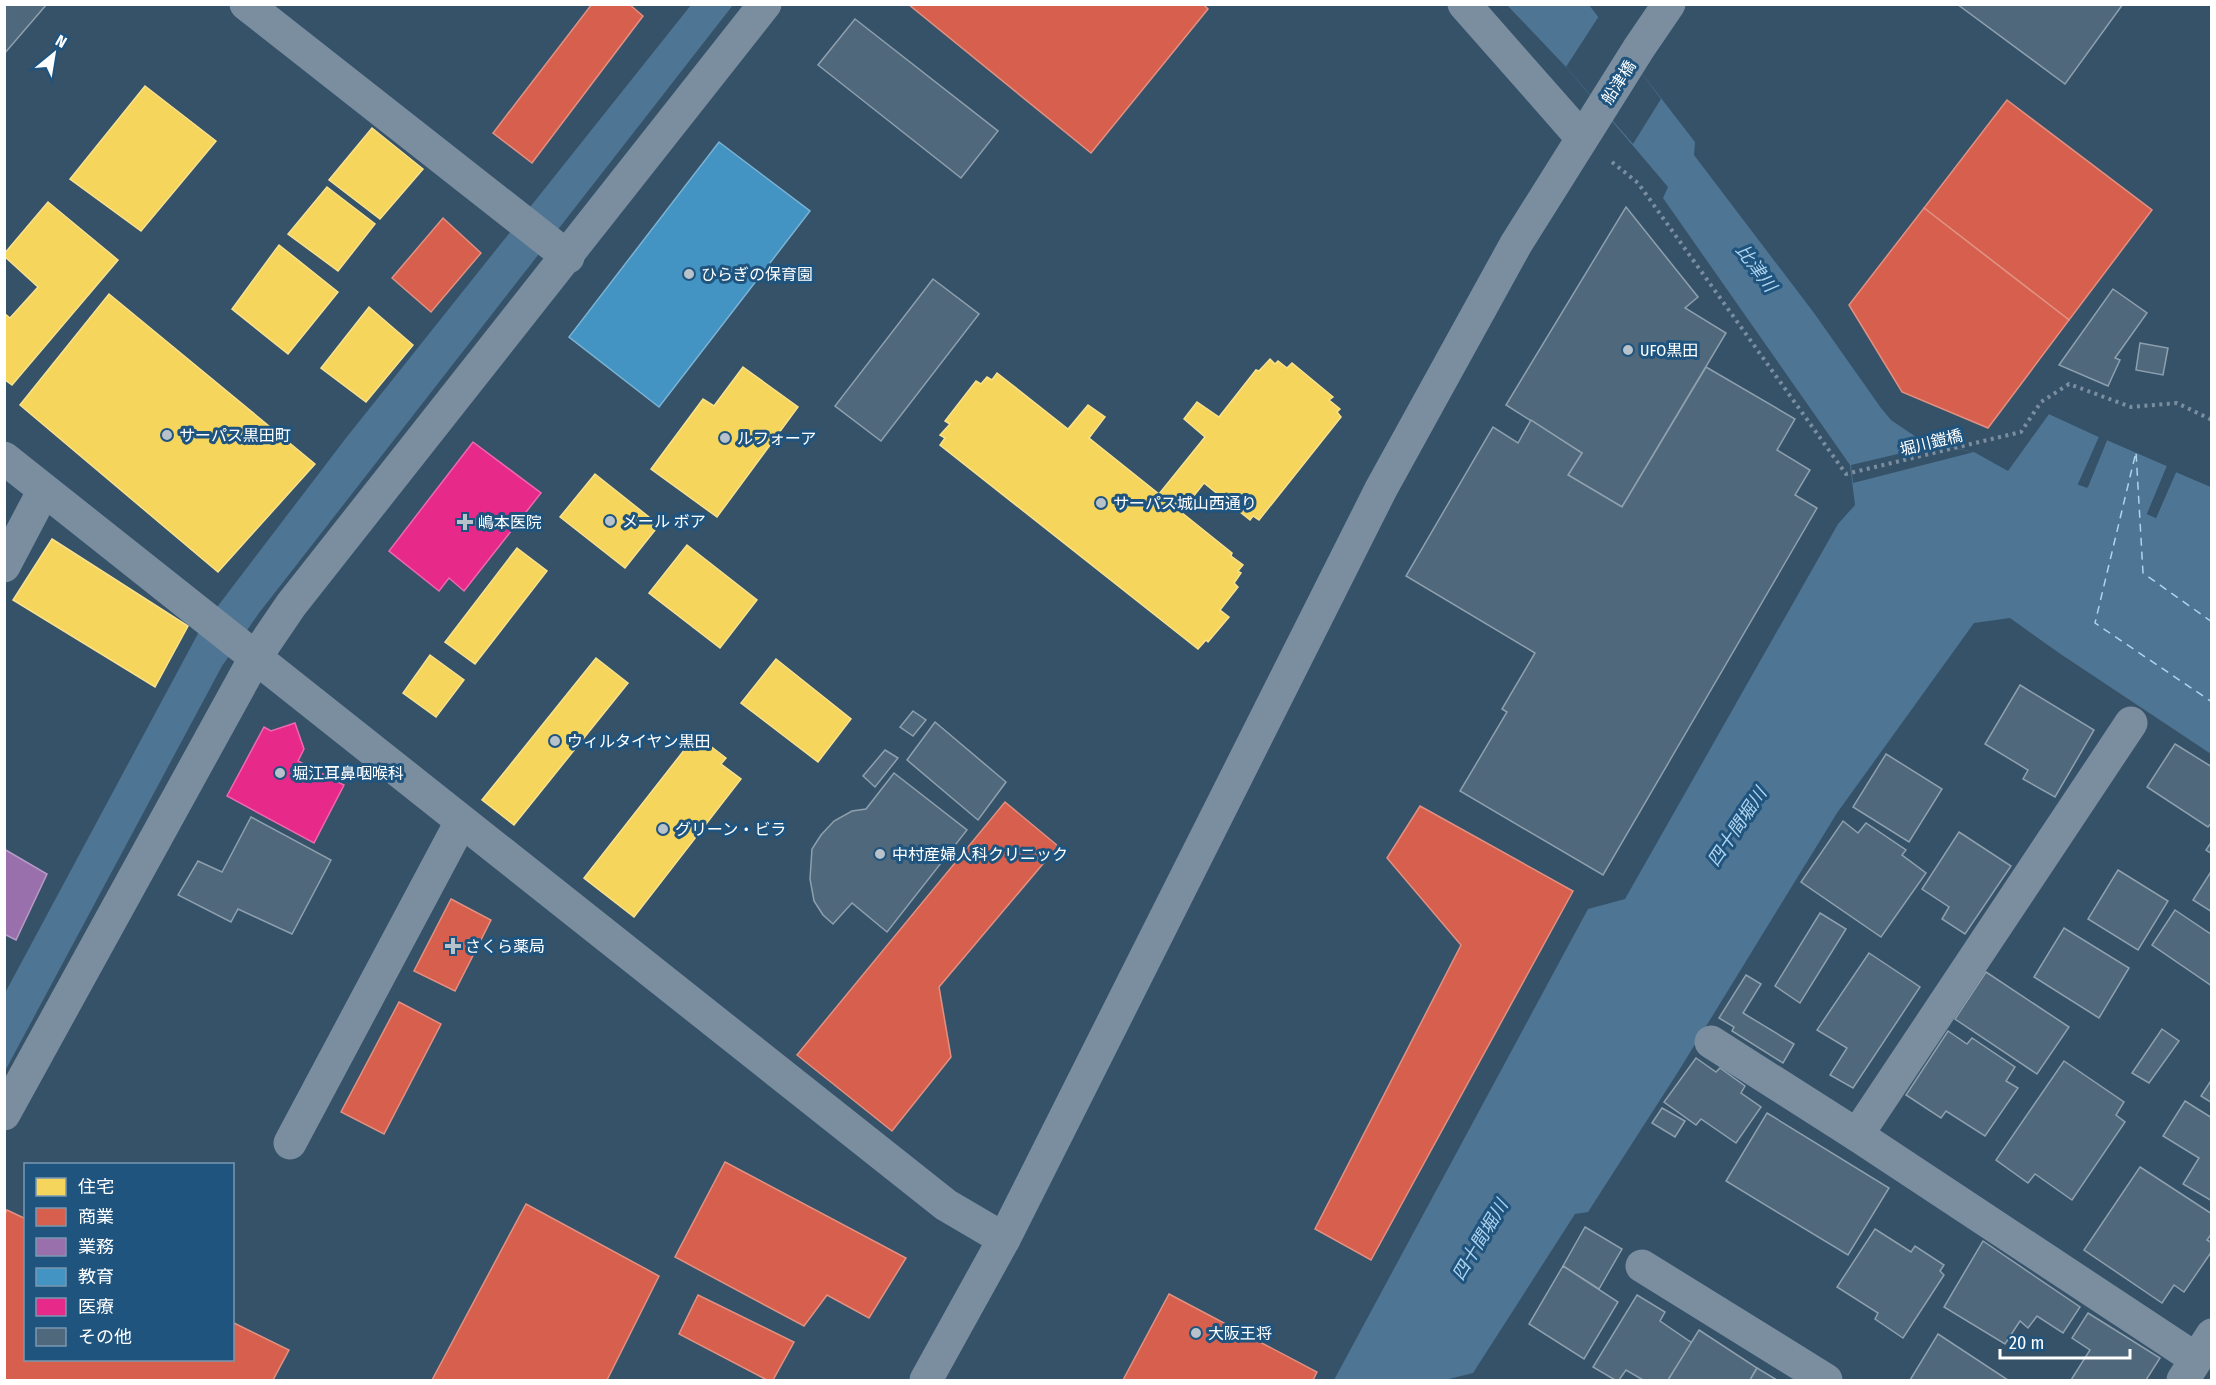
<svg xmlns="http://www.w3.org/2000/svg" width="2216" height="1385" viewBox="0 0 2216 1385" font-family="'Fira Sans Condensed','Noto Sans JP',sans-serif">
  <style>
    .water { fill: #4e7593 }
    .pier { fill: #355269 }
    .homes { fill: #f6d55c; stroke: #f9e28d; stroke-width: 1.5 }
    .shops { fill: #d6604d; stroke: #e29082; stroke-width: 1.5 }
    .offices { fill: #9970ab; stroke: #b89bc4; stroke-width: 1.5 }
    .schools { fill: #4393c3; stroke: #7bb3d5; stroke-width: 1.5 }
    .health { fill: #e7298a; stroke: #ee69ad; stroke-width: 1.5 }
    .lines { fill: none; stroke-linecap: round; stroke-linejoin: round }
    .ferry { stroke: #afd4ef; stroke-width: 1.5; stroke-dasharray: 8 6; stroke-linecap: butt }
    .building { fill: #50687b; stroke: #8ea0ae; stroke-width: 1.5 }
    .path { stroke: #7b8ea0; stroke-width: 4; stroke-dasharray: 3 4.5; stroke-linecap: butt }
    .minor { stroke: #7b8ea0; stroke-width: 33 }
    .poi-dot { fill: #b8c2ca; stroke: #1f547f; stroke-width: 2 }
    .labels { text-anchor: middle; stroke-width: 6; stroke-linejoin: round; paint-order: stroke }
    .street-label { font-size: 16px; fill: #fff; stroke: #1f547f }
    .poi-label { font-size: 16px; fill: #fff; stroke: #1f547f; text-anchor: start }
    .water-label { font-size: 18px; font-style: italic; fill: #afd4ef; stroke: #1f547f }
  </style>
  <rect width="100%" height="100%" fill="#355269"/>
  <g class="water">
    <polygon points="691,5 733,5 259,613 222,666 5,1071 5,993 201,628 346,438"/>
    <polygon points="1507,5 1589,5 1695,142 1694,155 1814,313 1881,408 1891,420 1922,441 1974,452 2008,471 2049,414 2099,437 2078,485 2088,487 2107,440 2167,466 2147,514 2156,518 2176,472 2211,487 2211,754 2059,653 2010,618 1974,623 1837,813 1678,1072 1588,1212 1575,1214 1473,1373 1445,1380 1334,1380 1588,909 1625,899 1838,524 1855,505 1850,465 1663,198 1668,187 1566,67"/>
  </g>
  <g class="pier">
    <polygon points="1599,16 1661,99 1633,144 1566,67"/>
    <polygon points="2051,411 2102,436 2082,483 2086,484 2104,438 2107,437 2170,464 2151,512 2154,514 2175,469 2212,484 2211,487 2176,472 2156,518 2147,514 2167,466 2107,440 2087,488 2078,484 2099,437 2049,414"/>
    <polygon points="1936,445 1974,452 1853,483 1851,465"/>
  </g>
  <g class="homes">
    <polygon points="145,86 216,141 141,231 70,179"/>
    <polygon points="372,128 423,169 380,219 329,180"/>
    <polygon points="327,187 375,224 338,271 288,234"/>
    <polygon points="48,202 118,260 12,385 4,379 4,313 10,318 38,287 4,256 4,254"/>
    <polygon points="279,245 338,292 288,354 232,309"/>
    <polygon points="109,294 315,464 218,572 20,405"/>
    <polygon points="369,307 413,345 366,402 321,368"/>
    <polygon points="1270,359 1275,364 1278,361 1287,368 1292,363 1333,397 1329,400 1340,409 1337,412 1341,417 1259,520 1253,516 1250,520 1204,483 1181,512 1232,553 1231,556 1243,565 1238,571 1241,573 1234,583 1238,587 1220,610 1229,617 1208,642 1206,640 1198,649 940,445 945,438 940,435 950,424 945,421 976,381 981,384 987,377 992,380 997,373 1068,429 1088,405 1105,417 1089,438 1159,494 1205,437 1184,419 1197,402 1219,417 1256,370 1259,371"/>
    <polygon points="743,367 798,407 717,517 651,469 703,399 714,406"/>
    <polygon points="595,474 659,525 625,568 560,517"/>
    <polygon points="52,539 188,626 155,687 13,600"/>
    <polygon points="687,545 757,600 720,648 649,593"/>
    <polygon points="517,548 547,571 475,664 445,642"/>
    <polygon points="430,655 464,680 436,717 403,693"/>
    <polygon points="596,658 628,683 514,825 482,800"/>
    <polygon points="776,659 851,719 818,762 741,703"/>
    <polygon points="696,735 726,758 721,764 741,779 634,917 584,878"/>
  </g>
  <g class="shops">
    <polygon points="592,4 629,4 643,16 532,163 493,133"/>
    <polygon points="908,4 1203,4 1208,9 1091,153"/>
    <polygon points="2007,100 2152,210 2069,320 1924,208"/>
    <polygon points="1924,208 2069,320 1988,428 1902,392 1849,305"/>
    <polygon points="443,218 481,253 431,312 392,278"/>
    <polygon points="1005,802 1058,846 939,987 951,1057 892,1131 797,1055"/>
    <polygon points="1420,806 1573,891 1371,1260 1315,1229 1461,945 1387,858"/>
    <polygon points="451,899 491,920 455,991 414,971"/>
    <polygon points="399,1002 441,1024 384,1134 341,1112"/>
    <polygon points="725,1162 906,1258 869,1318 827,1295 804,1326 675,1257"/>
    <polygon points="526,1204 659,1276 607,1380 432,1380"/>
    <polygon points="7,1210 26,1219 26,1360 232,1360 232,1322 289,1350 273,1380 4,1380 4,1215"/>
    <polygon points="1169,1294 1317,1372 1313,1380 1123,1380"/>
    <polygon points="698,1295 794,1342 773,1380 767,1380 679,1334"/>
  </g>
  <polygon class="offices" points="4,849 47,874 16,940 4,934"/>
  <polygon class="schools" points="719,142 810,211 659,407 569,337"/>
  <g class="health">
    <polygon points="473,442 541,493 464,591 449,578 439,591 389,551"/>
    <polygon points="295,723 304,749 298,761 344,785 314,843 227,796 264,727 271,731"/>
  </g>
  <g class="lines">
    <polyline class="ferry" points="2212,622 2143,573 2136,452 2095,623 2212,702"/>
  </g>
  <g class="building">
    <polygon points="4,4 47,4 4,54"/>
    <polygon points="1957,4 2123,4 2065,84"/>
    <polygon points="855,19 998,131 961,178 818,65"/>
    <polygon points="1626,207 1698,297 1685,308 1726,333 1622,507 1568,475 1582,453 1506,405"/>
    <polygon points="933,279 979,314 881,441 835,406"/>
    <polygon points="2113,289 2147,313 2115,358 2120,360 2108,386 2059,365"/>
    <polygon points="2140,343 2168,348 2163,375 2136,370"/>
    <polygon points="1706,367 1795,419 1777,450 1810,470 1795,495 1817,508 1603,875 1460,791 1507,712 1502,709 1535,653 1406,576 1493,427 1518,443 1531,420 1582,453 1568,475 1622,507"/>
    <polygon points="2020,685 2094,730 2055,797 2023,779 2028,770 1985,744"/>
    <polygon points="913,711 926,720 913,736 900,727"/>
    <polygon points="935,722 1006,782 978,820 907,760"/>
    <polygon points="2175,744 2212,767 2212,822 2208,827 2147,787"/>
    <polygon points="885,750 898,758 875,787 863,776"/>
    <polygon points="1886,754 1942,789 1909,842 1853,807"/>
    <polygon points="894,773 967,830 887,932 852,903 833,924 823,915 814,901 810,879 812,849 821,835 834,821 852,811 866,809"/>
    <polygon points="251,817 331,860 292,934 238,909 231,922 178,895 198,861 222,872"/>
    <polygon points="1843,821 1858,833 1866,823 1906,850 1902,855 1926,873 1881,937 1801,882"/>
    <polygon points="1959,832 2011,866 1965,934 1942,919 1949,907 1922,889"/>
    <polygon points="2212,841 2212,854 2206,850"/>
    <polygon points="2118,870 2168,901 2138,950 2088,919"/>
    <polygon points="2212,870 2212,912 2193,900"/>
    <polygon points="2175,910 2212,935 2212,986 2152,945"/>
    <polygon points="1820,913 1846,929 1800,1003 1775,986"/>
    <polygon points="2064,928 2129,968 2099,1018 2034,977"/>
    <polygon points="1869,953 1920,987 1853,1088 1830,1075 1847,1048 1817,1030"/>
    <polygon points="1986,972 2069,1027 2037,1074 1955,1019"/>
    <polygon points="1746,975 1761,984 1743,1013 1794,1044 1783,1063 1732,1031 1734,1027 1719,1018"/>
    <polygon points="2162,1029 2179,1041 2149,1083 2132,1073"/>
    <polygon points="1948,1031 1967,1044 1972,1038 2015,1067 2006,1081 2018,1088 1985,1136 1946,1111 1941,1118 1906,1095"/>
    <polygon points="1696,1058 1716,1072 1720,1068 1745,1086 1741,1093 1761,1107 1736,1143 1701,1119 1696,1125 1664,1102"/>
    <polygon points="2064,1061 2124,1102 2116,1115 2125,1122 2072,1200 2035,1174 2028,1183 1996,1160"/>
    <polygon points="2212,1079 2212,1103 2201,1096"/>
    <polygon points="2185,1101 2212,1118 2212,1201 2183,1184 2199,1158 2163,1136"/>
    <polygon points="1662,1108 1685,1121 1675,1137 1652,1123"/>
    <polygon points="1767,1113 1889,1188 1848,1255 1726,1181"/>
    <polygon points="2140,1167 2212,1214 2212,1233 2207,1240 2212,1243 2212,1251 2184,1292 2174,1285 2162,1303 2084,1250"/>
    <polygon points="1585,1227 1622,1249 1599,1289 1563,1266"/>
    <polygon points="1875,1229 1911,1252 1915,1246 1944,1265 1940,1271 1944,1275 1903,1338 1875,1319 1878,1313 1837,1287"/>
    <polygon points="1983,1241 2080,1307 2063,1333 2037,1316 2028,1328 2020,1321 2005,1344 1944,1307"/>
    <polygon points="1563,1266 1618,1302 1584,1359 1529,1324"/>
    <polygon points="1637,1295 1665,1312 1660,1321 1692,1343 1668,1380 1643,1380 1626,1370 1619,1380 1615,1380 1593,1367"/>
    <polygon points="2088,1313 2160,1358 2146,1380 2071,1380 2090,1350 2072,1338"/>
    <polygon points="1699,1330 1757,1368 1750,1380 1668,1380"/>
    <polygon points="1938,1334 2008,1380 1910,1380"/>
    <polygon points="1757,1368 1777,1380 1750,1380"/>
  </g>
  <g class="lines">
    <polyline class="path" points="1612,162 1638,183 1846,474 2021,432 2041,402 2069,384 2131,407 2177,403 2212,420"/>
    <g class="minor">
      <polyline points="246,4 568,257"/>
      <polyline points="1464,4 1582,138"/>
      <polyline points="4,458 946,1205 1004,1239"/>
      <polyline points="4,566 44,490"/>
      <polyline points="1711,1042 1857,1135 2196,1359"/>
      <polyline points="4,1114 255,658 291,605 765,4"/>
      <polyline points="1857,1135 2131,723"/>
      <polyline points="290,1143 461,822"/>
      <polyline points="1642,1266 1826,1380"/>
      <polyline points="926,1380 1004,1239 1381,489 1516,244 1639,48 1669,4"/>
      <polyline points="2183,1380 2212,1335"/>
    </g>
  </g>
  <g class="poi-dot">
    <circle cx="689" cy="274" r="6"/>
    <circle cx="1628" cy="350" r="6"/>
    <circle cx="167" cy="435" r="6"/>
    <circle cx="725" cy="438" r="6"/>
    <circle cx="1101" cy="503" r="6"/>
    <circle cx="610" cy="521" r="6"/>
    <path d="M462 513h6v6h6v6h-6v6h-6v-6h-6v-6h6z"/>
    <circle cx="555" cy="741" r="6"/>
    <circle cx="280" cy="773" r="6"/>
    <circle cx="663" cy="829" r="6"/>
    <circle cx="880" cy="854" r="6"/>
    <path d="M450 937h6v6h6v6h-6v6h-6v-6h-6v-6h6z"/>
    <circle cx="1196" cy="1333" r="6"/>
  </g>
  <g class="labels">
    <g class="street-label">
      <text transform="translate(1618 82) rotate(-57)" y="6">船津橋</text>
      <text transform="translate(1931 442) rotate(-14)" y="6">堀川鎧橋</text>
    </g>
    <g class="poi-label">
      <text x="701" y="280">ひらぎの保育園</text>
      <text x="1640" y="356">UFO黒田</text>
      <text x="179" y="441">サーパス黒田町</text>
      <text x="737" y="444">ルフォーア</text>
      <text x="1113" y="509">サーパス城山西通り</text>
      <text x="622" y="527">メール ボア</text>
      <text x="478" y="528">嶋本医院</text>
      <text x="567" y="747">ウィルタイヤン黒田</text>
      <text x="292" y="779">堀江耳鼻咽喉科</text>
      <text x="675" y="835">グリーン・ビラ</text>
      <text x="892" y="860">中村産婦人科クリニック</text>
      <text x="465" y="952">さくら薬局</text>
      <text x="1208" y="1339">大阪王将</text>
    </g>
    <g class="water-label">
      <text transform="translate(1756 268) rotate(53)" y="6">比津川</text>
      <text transform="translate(1737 827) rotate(-56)" y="6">四十間堀川</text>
      <text transform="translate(1480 1240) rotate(-59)" y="6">四十間堀川</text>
    </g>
  </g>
  <rect width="2216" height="1385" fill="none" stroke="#ffffff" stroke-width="12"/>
  <rect x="24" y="1163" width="210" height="198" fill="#1f547f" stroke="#7998b2" stroke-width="1.5"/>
  <rect x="36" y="1178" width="30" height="18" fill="#f6d55c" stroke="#7998b2" stroke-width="1.5"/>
  <text x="78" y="1193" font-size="18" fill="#ffffff">住宅</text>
  <rect x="36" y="1208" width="30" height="18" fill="#d6604d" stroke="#7998b2" stroke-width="1.5"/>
  <text x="78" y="1223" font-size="18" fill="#ffffff">商業</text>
  <rect x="36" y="1238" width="30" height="18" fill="#9970ab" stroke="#7998b2" stroke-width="1.5"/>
  <text x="78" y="1253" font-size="18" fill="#ffffff">業務</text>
  <rect x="36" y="1268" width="30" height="18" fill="#4393c3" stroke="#7998b2" stroke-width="1.5"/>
  <text x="78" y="1283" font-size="18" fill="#ffffff">教育</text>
  <rect x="36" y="1298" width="30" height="18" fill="#e7298a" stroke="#7998b2" stroke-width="1.5"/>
  <text x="78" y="1313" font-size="18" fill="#ffffff">医療</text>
  <rect x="36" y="1328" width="30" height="18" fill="#50687b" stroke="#7998b2" stroke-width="1.5"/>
  <text x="78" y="1343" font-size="18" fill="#ffffff">その他</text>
  <g transform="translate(54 54) rotate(30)" stroke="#1f547f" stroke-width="4.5" paint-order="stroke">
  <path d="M0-4.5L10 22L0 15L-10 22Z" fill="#ffffff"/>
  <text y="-9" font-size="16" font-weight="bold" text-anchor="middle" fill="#ffffff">N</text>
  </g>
  <path d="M2000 1349v9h130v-9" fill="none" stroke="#ffffff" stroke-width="3"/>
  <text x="2009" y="1349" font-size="18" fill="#ffffff" stroke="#1f547f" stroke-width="4.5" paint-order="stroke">20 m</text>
</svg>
